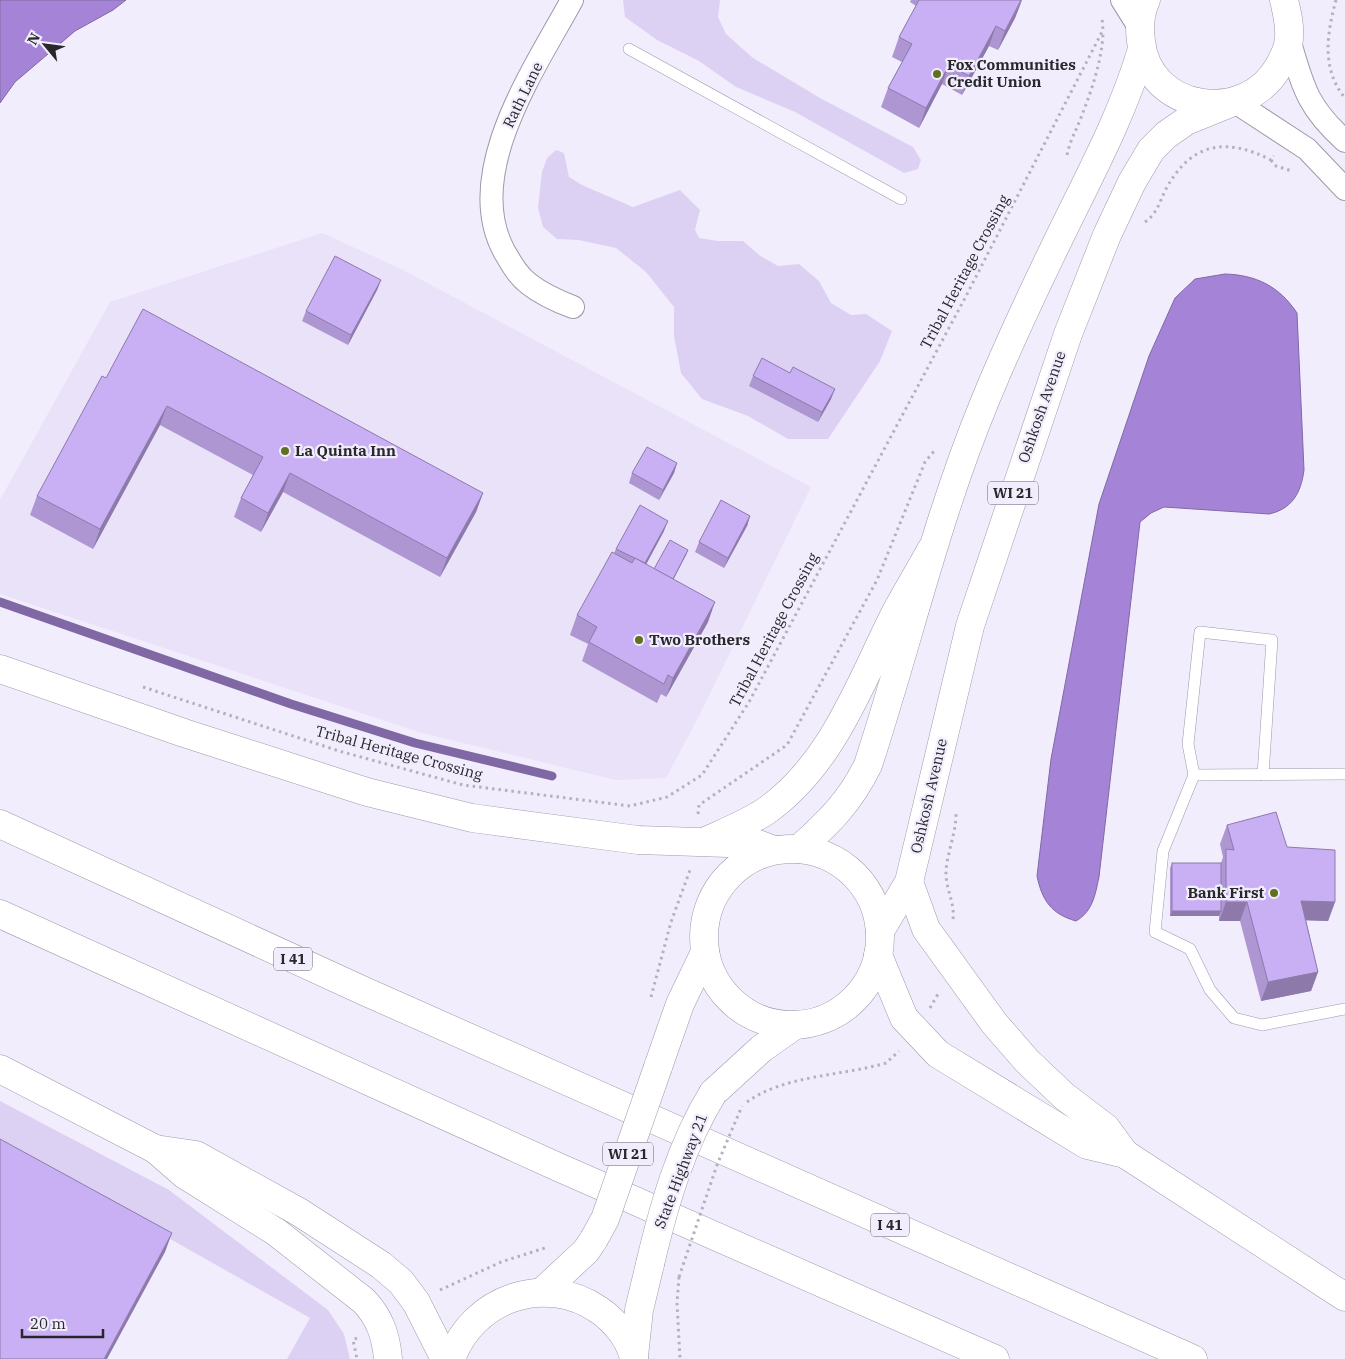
<svg xmlns="http://www.w3.org/2000/svg" width="1345" height="1359" viewBox="0 0 1345 1359" font-family="'IBM Plex Serif',serif">
  <style>
    .built { fill: #eae2f8 }
    .green { fill: #ddd1f3 }
    .water { fill: #a584d8; stroke: #8068a4 }
    .lines { fill: none; stroke-linecap: round; stroke-linejoin: round }
    .stream { stroke: #8068a4; stroke-width: 9 }
    .lane-casing { stroke: #9e99a7; stroke-width: 12 }
    .street-casing { stroke: #9e99a7; stroke-width: 24 }
    .primary-casing { stroke: #9e99a7; stroke-width: 29 }
    .highway-casing { stroke: #9e99a7; stroke-width: 29 }
    .path { stroke: #b4b1bc; stroke-width: 3; stroke-dasharray: 2.5 4; stroke-linecap: butt }
    .lane { stroke: #fff; stroke-width: 11 }
    .street { stroke: #fff; stroke-width: 22 }
    .primary { stroke: #fff; stroke-width: 28 }
    .highway { stroke: #fff; stroke-width: 28 }
    .highway-bridge-casing { stroke: #9e99a7; stroke-width: 29; stroke-linecap: butt }
    .path-bridge { stroke: #b4b1bc; stroke-width: 3; stroke-dasharray: 2.5 4; stroke-linecap: butt }
    .highway-bridge { stroke: #fff; stroke-width: 28 }
    .wall { fill: #ad96d2 }
    .shaded-wall { fill: #8d7aab }
    .building { fill: #c9aff4; stroke: #8d7aab }
    .poi-dot { fill: #5f711f; stroke: #f2edfc; stroke-width: 2 }
    .labels { text-anchor: middle; stroke-width: 4.5; stroke-linejoin: round; paint-order: stroke }
    .shield { fill: #f2edfc; stroke: #65626a; stroke-width: 1 }
    .shield-label { font-size: 14px; font-weight: bold; fill: #28272c }
    .poi-label { font-size: 15px; font-weight: bold; fill: #28272c; stroke: #f2edfc; text-anchor: start }
    .street-label { font-size: 15px; fill: #28272c; stroke: #f2edfc }
  </style>
  <rect width="100%" height="100%" fill="#f2edfc"/>
  <polygon class="built" points="322,233 399,268 811,487 700,714 666,778 616,780 422,733 0,594 0,500 110,302"/>
  <g class="green">
    <polygon points="623,0 720,0 718,17 726,34 753,58 820,98 913,147 921,160 918,169 904,173 795,112 736,87 699,61 657,40 625,17"/>
    <polygon points="556,150 564,153 569,177 582,185 633,207 680,190 700,210 695,230 699,238 718,241 743,241 759,255 778,266 799,264 819,281 831,303 851,315 866,314 892,331 880,361 828,439 788,439 748,416 702,399 681,373 674,336 674,307 646,272 616,248 579,240 557,239 543,227 538,208 542,172 547,158"/>
    <polygon points="0,1101 169,1190 328,1310 344,1334 350,1359 287,1359 310,1318 172,1240 0,1154"/>
  </g>
  <g class="water">
    <polygon points="0,0 126,0 113,10 75,31 15,82 0,103"/>
    <path d="M1225 274C1256 275 1279 286 1297 313L1304 470C1301 493 1292 509 1269 514L1164 507 1151 513 1140 522 1099 877C1095 895 1093 911 1076 921 1051 914 1042 900 1037 876L1051 759 1099 504 1149 356 1175 298 1195 279Z"/>
  </g>
  <g class="lines">
    <polyline class="stream" points="0,602 291,704 415,743 552,776"/>
    <defs>
      <g id="lane">
        <polyline points="629,49 901,199"/>
        <polyline points="1345,774 1194,775 1163,851 1155,932 1190,949 1210,990 1234,1018 1262,1025 1345,1009"/>
        <polyline points="1194,775 1188,744 1200,632 1272,640 1263,775"/>
      </g>
      <g id="street">
        <path d="M572 0C535 68 462 173 504 251 511 263 518 276 529 284 543 295 557 301 573 307"/>
        <polyline points="1122,0 1139,27"/>
        <path d="M1289 39C1303 87 1307 107 1345 141"/>
        <polyline points="1235,102 1307,149 1345,189"/>
      </g>
      <g id="primary">
        <path d="M1146 0C1140 13 1139 27 1141 41 1148 112 1246 126 1279 66 1284 57 1289 48 1289 37 1290 24 1287 13 1284 0"/>
        <path d="M799 849C829 822 850 802 868 765 908 643 936 519 985 401 1010 340 1038 281 1067 222 1095 165 1124 110 1142 49"/>
        <polyline points="880,931 909,882 970,626 1068,334 1107,235 1132,182 1151,150 1166,135 1186,121 1228,104"/>
      </g>
      <g id="highway">
        <polyline points="0,669 184,733 367,792 472,818 638,840 758,844 774,850"/>
        <polyline points="0,824 364,991 1193,1359"/>
        <path d="M708 840C728 831 748 823 766 811 834 763 861 680 897 610 908 590 920 570 931 550"/>
        <circle cx="792" cy="937" r="88"/>
        <polyline points="909,882 926,929 994,1023 1027,1061 1064,1096 1106,1128 1125,1154"/>
        <polyline points="0,914 558,1167 995,1359"/>
        <polyline points="878,955 904,1018 938,1054 1087,1145 1125,1154 1345,1297"/>
        <polyline points="658,1067 680,1004 705,952"/>
        <path d="M0 1069 155 1149 185 1175 276 1232 364 1301C380 1318 386 1336 388 1359"/>
        <polyline points="713,1093 761,1049 795,1025"/>
        <polyline points="155,1149 196,1155 299,1212 381,1265 401,1282 416,1302 445,1359"/>
        <polyline points="543,1291 586,1251 594,1239"/>
        <polyline points="634,1356 639,1310 650,1264"/>
        <path d="M451 1359C473 1298 545 1273 599 1310 615 1321 630 1339 634 1359"/>
      </g>
    </defs>
    <use href="#lane" class="lane-casing"/>
    <use href="#street" class="street-casing"/>
    <use href="#primary" class="primary-casing"/>
    <use href="#highway" class="highway-casing"/>
    <g class="path">
      <path d="M1336 0C1327 33 1321 69 1345 98"/>
      <path d="M1067 155C1070 140 1077 129 1082 115 1092 89 1102 60 1103 33"/>
      <polyline points="1271,160 1276,166 1292,171"/>
      <path d="M1145 222C1158 213 1160 200 1167 187 1193 141 1228 138 1271 160L1274 156"/>
      <polyline points="143,687 339,751 463,785 630,806 667,797 702,775 749,702 965,298 1103,30 1102,18"/>
      <polyline points="698,814 699,805 787,745 877,580 925,462 935,450"/>
      <path d="M953 919C955 902 945 888 946 870 948 850 956 833 956 813"/>
      <polyline points="651,997 671,922 690,870"/>
      <polyline points="930,1008 938,994"/>
      <path d="M747 1102C784 1075 842 1076 886 1063L899 1051"/>
      <polyline points="679,1277 677,1303 680,1359"/>
      <polyline points="440,1290 501,1262 548,1247"/>
      <polyline points="357,1338 353,1340 357,1359"/>
    </g>
    <use href="#lane" class="lane"/>
    <use href="#street" class="street"/>
    <use href="#primary" class="primary"/>
    <use href="#highway" class="highway"/>
    <defs>
      <g id="highway-bridge">
        <polyline points="594,1239 605,1219 658,1067"/>
        <path d="M650 1264C664 1205 681 1145 713 1093"/>
      </g>
    </defs>
    <use href="#highway-bridge" class="highway-bridge-casing"/>
    <polyline class="path-bridge" points="679,1277 717,1165 742,1106"/>
    <use href="#highway-bridge" class="highway-bridge"/>
  </g>
  <g class="wall">
    <polygon points="911,0 1022,0 1015,18 998,50 989,46 962,95 942,84 919,128 881,107 888,88 902,62 892,57 899,37 916,6 910,2"/>
    <polygon points="381,280 377,290 348,345 302,321 306,311"/>
    <polygon points="753,376 831,399 818,422 749,386"/>
    <polygon points="106,378 483,493 476,512 440,577 283,492 261,532 234,517 241,498 253,475 160,425 93,549 30,515 37,496"/>
    <polygon points="677,463 674,473 659,500 629,483 632,473"/>
    <polygon points="750,516 747,526 724,568 695,552 699,542"/>
    <polygon points="664,531 646,564 654,569 688,550 686,555 673,579 708,622 666,697 661,694 657,703 582,661 588,644 570,635 577,615 614,553 616,549"/>
    <polygon points="1227,825 1287,847 1335,902 1328,921 1306,920 1318,972 1311,991 1261,1001 1240,921 1219,921 1219,915 1219,916 1170,916 1170,868 1172,863 1221,863 1223,857 1220,844"/>
  </g>
  <g class="shaded-wall">
    <polygon points="1022,0 1015,18 998,50 1005,31"/>
    <polygon points="996,26 989,46 962,95 969,76"/>
    <polygon points="949,65 942,84 919,128 926,108"/>
    <polygon points="381,280 377,290 348,345 351,335"/>
    <polygon points="835,389 831,399 818,422 822,412"/>
    <polygon points="167,406 160,425 93,549 100,529"/>
    <polygon points="677,463 674,473 659,500 663,490"/>
    <polygon points="290,473 283,492 261,532 268,513"/>
    <polygon points="483,493 476,512 440,577 447,558"/>
    <polygon points="750,516 747,526 724,568 728,558"/>
    <polygon points="668,521 664,531 641,574 644,564"/>
    <polygon points="688,550 686,555 669,588 670,583"/>
    <polygon points="715,602 708,622 666,697 673,678"/>
    <polygon points="1301,901 1335,902 1328,921 1294,920"/>
    <polygon points="1226,902 1247,902 1240,921 1219,921"/>
    <polygon points="1172,911 1221,911 1219,916 1170,916"/>
    <polygon points="1318,972 1311,991 1261,1001 1268,982"/>
    <polygon points="172,1233 165,1252 107,1359 104,1359"/>
  </g>
  <g class="building">
    <polygon points="919,0 1021,0 1005,31 996,26 969,76 949,65 926,108 888,88 912,44 899,37"/>
    <polygon points="335,256 381,280 351,335 306,311"/>
    <polygon points="143,309 483,493 447,558 290,473 268,513 241,498 263,457 167,406 100,529 37,496 102,376 106,378"/>
    <polygon points="762,358 790,373 793,367 835,389 822,412 753,376"/>
    <polygon points="647,447 677,463 663,490 632,473"/>
    <polygon points="721,500 750,516 728,558 699,542"/>
    <polygon points="640,505 668,521 645,563 616,549"/>
    <polygon points="670,540 688,550 673,579 654,569"/>
    <polygon points="612,552 632,563 635,558 715,602 673,678 668,675 664,684 589,642 597,627 577,615"/>
    <polygon points="1276,812 1287,847 1335,850 1335,902 1301,901 1318,972 1268,982 1247,902 1226,902 1226,849 1234,850 1227,825"/>
    <rect x="1172" y="863" width="49" height="48"/>
    <polygon points="0,1139 172,1233 104,1359 0,1359"/>
  </g>
  <g class="poi-dot">
    <circle cx="937" cy="74" r="5"/>
    <circle cx="285" cy="451" r="5"/>
    <circle cx="639" cy="640" r="5"/>
    <circle cx="1274" cy="893" r="5"/>
  </g>
  <g class="labels">
    <g class="shield">
      <rect x="988" y="481.5" width="50" height="23" rx="4"/>
      <rect x="274" y="947.5" width="38" height="23" rx="4"/>
      <rect x="603" y="1142.5" width="50" height="23" rx="4"/>
      <rect x="871" y="1213.5" width="38" height="23" rx="4"/>
    </g>
    <g class="shield-label">
      <text x="1013" y="498">WI 21</text>
      <text x="293" y="964">I 41</text>
      <text x="628" y="1159">WI 21</text>
      <text x="890" y="1230">I 41</text>
    </g>
    <g class="poi-label">
      <text x="947" y="70">Fox Communities<tspan x="947" dy="17">Credit Union</tspan></text>
      <text x="295" y="456">La Quinta Inn</text>
      <text x="649" y="645">Two Brothers</text>
      <text x="1264" y="898" text-anchor="end">Bank First</text>
    </g>
    <g class="street-label">
      <text transform="translate(523 95) rotate(-64)" y="5">Rath Lane</text>
      <text transform="translate(965 272) rotate(-62)" y="5">Tribal Heritage Crossing</text>
      <text transform="translate(1042 407) rotate(-71)" y="5">Oshkosh Avenue</text>
      <text transform="translate(774 630) rotate(-62)" y="5">Tribal Heritage Crossing</text>
      <text transform="translate(399 753) rotate(15)" y="5">Tribal Heritage Crossing</text>
      <text transform="translate(929 796) rotate(-77)" y="5">Oshkosh Avenue</text>
      <text transform="translate(681 1171) rotate(-69)" y="5">State Highway 21</text>
    </g>
  </g>
  <g transform="translate(45 45) rotate(299)" stroke="#f2edfc" stroke-width="4" paint-order="stroke">
  <path d="M0-4L9 19L0 12L-9 19Z" fill="#28272c"/>
  <text y="-8" font-size="14" font-weight="bold" text-anchor="middle" fill="#28272c">N</text>
  </g>
  <path d="M22 1329v8h81v-8" fill="none" stroke="#28272c" stroke-width="2.5"/>
  <text x="30" y="1329" font-size="15" fill="#28272c" stroke="#f2edfc" stroke-width="4" paint-order="stroke">20 m</text>
</svg>
